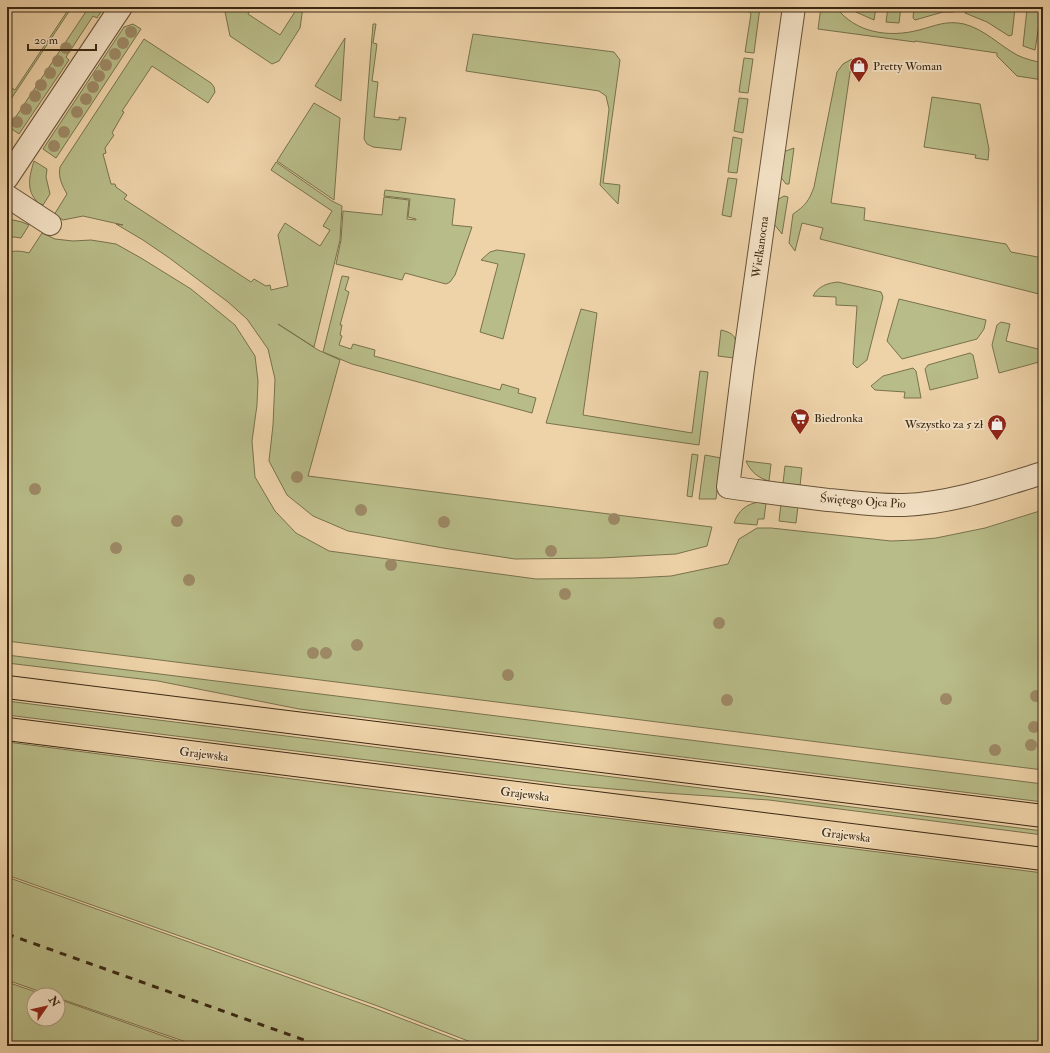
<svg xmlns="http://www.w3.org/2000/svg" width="1050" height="1053" viewBox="0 0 1050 1053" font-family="'IM FELL Double Pica',serif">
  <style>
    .green { fill: #b8bc88; stroke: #79724d }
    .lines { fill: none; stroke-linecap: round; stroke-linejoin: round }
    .minor-casing { stroke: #675238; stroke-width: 24 }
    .major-casing { stroke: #3a2812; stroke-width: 24 }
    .minor { stroke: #f4e2c6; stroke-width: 22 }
    .major { stroke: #eed2a8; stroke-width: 22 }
    .rail { stroke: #3a2812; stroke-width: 3; stroke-dasharray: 7 7; stroke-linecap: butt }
    .tree { fill: #9d8966 }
    .labels { text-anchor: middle; stroke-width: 3.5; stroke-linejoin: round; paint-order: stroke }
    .poi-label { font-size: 12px; fill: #3a2812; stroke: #f4e2c6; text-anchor: start }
    .street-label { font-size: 12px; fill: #3a2812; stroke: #f4e2c6 }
  </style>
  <rect width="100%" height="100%" fill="#eed2a8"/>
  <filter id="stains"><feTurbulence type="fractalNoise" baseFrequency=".005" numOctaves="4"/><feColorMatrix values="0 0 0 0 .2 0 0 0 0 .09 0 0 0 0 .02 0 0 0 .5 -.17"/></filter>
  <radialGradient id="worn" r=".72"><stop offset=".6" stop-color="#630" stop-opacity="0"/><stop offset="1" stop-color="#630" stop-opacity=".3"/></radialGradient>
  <g class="green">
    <polygon points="70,7 72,7 7,105 7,85 15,90"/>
    <polygon points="89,7 104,7 97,18 93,16 66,57 69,60 19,134 9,127"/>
    <polygon points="224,7 247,7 250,9 248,14 280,35 298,7 303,7 300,28 279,61 272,64 230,36"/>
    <polygon points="746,7 760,7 754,53 745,52 751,14"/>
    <path d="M821 7H836C855 33 889 38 919 30 935 26 946 20 964 24 984 29 999 45 1017 55 1025 59 1034 61 1043 63V80L1017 76 997 56V53L915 41V42L818 29Z"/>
    <polygon points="850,7 876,7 874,20 856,12"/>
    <polygon points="888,7 901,7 899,23 886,22"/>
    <polygon points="914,7 955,7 954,12 943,12 915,20 913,18"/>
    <polygon points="966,7 1015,8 1012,35 1009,36 987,22 965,13"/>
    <polygon points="1027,9 1041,12 1035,50 1023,46"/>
    <polygon points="133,24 141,29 56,158 43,149 124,27"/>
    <polygon points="373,24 376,24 373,43 377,44 372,81 378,82 374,117 399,120 399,117 406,118 401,150 373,147 367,144 364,139"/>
    <polygon points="473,34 614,52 620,60 603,183 620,185 618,204 600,185 609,109 606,96 599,91 466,71"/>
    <polygon points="345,38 341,101 315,86"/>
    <path d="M144 39 211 83 214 87 215 92 208 103 152 66 122 111 124 112 112 133 114 135 105 148 106 153 103 154 111 184H115L116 187 127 195 124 199 251 282 254 279 266 286 270 285 271 290 288 286 278 235 285 223 320 246 330 230 323 226 332 211 271 170 276 162 332 201 342 206 340 240 314 347 278 324 318 350 340 360 308 476 712 527 707 546 676 554 601 558 515 559 443 548 348 531 313 516 287 495 269 461 273 425 275 379 268 349 247 319 228 302 168 257 143 240 116 224 123 225 83 216 63 220 54 215 67 194C62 185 58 178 60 167Z"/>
    <polygon points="744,58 753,59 748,93 739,92"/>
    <path d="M852 59 831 203 865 208 864 220 1006 244 1011 252 1043 258V295L820 239 823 228 802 223 795 251 789 243 793 214C805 206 809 201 814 187L837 72 843 64Z"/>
    <polygon points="932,97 980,104 989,149 988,160 975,158 976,155 924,147"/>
    <polygon points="739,98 748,99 743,133 734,131"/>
    <polygon points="314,103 340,118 334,200 277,161"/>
    <polygon points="733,137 742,139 737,173 728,172"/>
    <polygon points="794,148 789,184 786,184 780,176 783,152"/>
    <path d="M34 161 47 169 46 177 50 194 43 205C40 204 36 202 35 199 26 188 30 174 34 161Z"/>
    <polygon points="728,178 737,179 731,217 722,215"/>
    <polygon points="385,190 455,199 452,225 472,227 455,275 450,282 446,284 405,273 402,280 336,264 341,240 343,211 382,215 384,197 409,200 407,219 416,220 416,219 408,217 410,199 384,196"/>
    <polygon points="784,196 788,197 782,234 774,224 777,200"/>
    <polygon points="13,220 22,222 29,225 21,238 14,237 7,238 7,221"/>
    <path d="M42 233 55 239 73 241 91 240 116 244 141 258 191 289 235 325 255 356 258 381 257 405 252 441 255 477 275 511 296 533 329 551 536 579 633 578 671 576 728 564 739 539 757 528H771L891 541 915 540 936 538 985 528 1043 510V770L7 641V253C15 250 21 251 29 253Z"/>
    <polygon points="497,250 525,254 503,339 480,332 498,264 481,260 490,252"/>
    <polygon points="342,276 349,277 345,290 349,292 340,325 342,325 340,335 342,336 339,345 351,349 353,344 375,350 374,356 500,390 502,384 519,389 518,393 536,398 532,413 352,364 323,352"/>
    <path d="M838 282 881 292 883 297 867 360 857 368 853 364 857 306 836 305V297L813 296C818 286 828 283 838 282Z"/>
    <polygon points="899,299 986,320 984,329 977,339 902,359 887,341"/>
    <polygon points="581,309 597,313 583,415 692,433 700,371 708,372 699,445 546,423"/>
    <polygon points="1001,322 1010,324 1006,341 1042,350 1043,348 1043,371 1042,371 1039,362 999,373 992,345 997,325"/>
    <path d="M721 330C740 334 736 343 734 358L718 356Z"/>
    <polygon points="970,353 973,355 978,378 930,390 925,369 928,365"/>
    <polygon points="913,368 916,371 921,398 904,398 905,392 875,390 871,386 883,376"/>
    <polygon points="692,454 698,455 692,497 687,496"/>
    <polygon points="705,455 721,458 716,499 699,499"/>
    <path d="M746 461 771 464 769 481C758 478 750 471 746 461Z"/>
    <polygon points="785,466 802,468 800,486 783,483"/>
    <path d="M759 502 766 503 764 519H758L757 525 734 523C738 511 746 504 759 502Z"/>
    <polygon points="781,504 798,506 796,523 779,521"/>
    <polygon points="7,655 1043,784 1043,802 299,709 158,681 7,663"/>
    <polygon points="7,701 1043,831 1043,835 769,800 635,791 568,785 7,715"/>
    <polygon points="7,742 385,791 737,834 1043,873 1043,1046 481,1046 375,1005 7,875"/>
    <polygon points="7,877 374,1008 473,1046 198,1046 58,998 58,995 50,995 7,980"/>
    <polygon points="7,982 45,995 34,995 34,1019 58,1019 58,999 192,1046 7,1046"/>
  </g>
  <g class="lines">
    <defs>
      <g id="minor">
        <path d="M794 7 743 368 728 487C762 492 795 496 828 500 853 502 879 506 904 505 952 503 997 487 1043 473"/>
        <polyline points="7,178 121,7"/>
        <polyline points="7,196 50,224"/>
      </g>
      <g id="major">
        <polyline points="7,687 1043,816"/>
        <polyline points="7,729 1043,859"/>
      </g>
    </defs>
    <use href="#minor" class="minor-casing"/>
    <use href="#major" class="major-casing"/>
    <use href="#minor" class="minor"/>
    <use href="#major" class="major"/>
    <polyline class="rail" points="7,934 321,1046"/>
  </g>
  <g class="tree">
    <circle cx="131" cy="32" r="6"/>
    <circle cx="123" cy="43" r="6"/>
    <circle cx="66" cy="48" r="6"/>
    <circle cx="115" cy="54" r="6"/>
    <circle cx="58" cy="61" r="6"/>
    <circle cx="106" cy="65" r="6"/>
    <circle cx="50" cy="73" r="6"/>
    <circle cx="99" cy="76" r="6"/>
    <circle cx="41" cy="85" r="6"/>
    <circle cx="93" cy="87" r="6"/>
    <circle cx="35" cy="96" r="6"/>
    <circle cx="86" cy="99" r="6"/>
    <circle cx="26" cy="109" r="6"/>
    <circle cx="77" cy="112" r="6"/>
    <circle cx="17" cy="122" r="6"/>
    <circle cx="64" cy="132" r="6"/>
    <circle cx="54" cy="146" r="6"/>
    <circle cx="297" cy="477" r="6"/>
    <circle cx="35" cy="489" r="6"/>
    <circle cx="361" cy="510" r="6"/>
    <circle cx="614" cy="519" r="6"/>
    <circle cx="177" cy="521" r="6"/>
    <circle cx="444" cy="522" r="6"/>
    <circle cx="116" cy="548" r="6"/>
    <circle cx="551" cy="551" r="6"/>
    <circle cx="391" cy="565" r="6"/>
    <circle cx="189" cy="580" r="6"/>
    <circle cx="565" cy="594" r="6"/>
    <circle cx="719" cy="623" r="6"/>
    <circle cx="357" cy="645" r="6"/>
    <circle cx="313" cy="653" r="6"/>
    <circle cx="326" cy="653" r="6"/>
    <circle cx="508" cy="675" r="6"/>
    <circle cx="1036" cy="696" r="6"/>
    <circle cx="946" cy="699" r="6"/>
    <circle cx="727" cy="700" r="6"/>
    <circle cx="1034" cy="727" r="6"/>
    <circle cx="1031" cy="745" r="6"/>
    <circle cx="995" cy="750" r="6"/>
  </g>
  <defs>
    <symbol id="shop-pin" viewBox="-11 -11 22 30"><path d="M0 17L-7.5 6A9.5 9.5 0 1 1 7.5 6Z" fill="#8f2418" stroke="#f4e2c6"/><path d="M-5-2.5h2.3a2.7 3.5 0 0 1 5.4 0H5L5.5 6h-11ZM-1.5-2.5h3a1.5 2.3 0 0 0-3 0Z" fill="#fff"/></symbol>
    <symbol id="supermarket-pin" viewBox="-11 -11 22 30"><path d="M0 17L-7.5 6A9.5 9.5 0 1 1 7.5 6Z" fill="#8f2418" stroke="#f4e2c6"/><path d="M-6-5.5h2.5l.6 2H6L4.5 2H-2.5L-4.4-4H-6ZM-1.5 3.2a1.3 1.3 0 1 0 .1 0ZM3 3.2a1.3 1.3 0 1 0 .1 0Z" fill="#fff"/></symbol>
  </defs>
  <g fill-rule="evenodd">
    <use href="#shop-pin" x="848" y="55" width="22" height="30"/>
    <use href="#supermarket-pin" x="789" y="407" width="22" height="30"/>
    <use href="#shop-pin" x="986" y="413" width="22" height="30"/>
  </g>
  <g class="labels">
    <g class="poi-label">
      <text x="873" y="70">Pretty Woman</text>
      <text x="814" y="422">Biedronka</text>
      <text x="983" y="428" text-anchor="end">Wszystko za 5 zł</text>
    </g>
    <g class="street-label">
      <text transform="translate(760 247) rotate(-82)" y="4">Wielkanocna</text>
      <text transform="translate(863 501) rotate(4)" y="4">Świętego Ojca Pio</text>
      <text transform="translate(204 754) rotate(7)" y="4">Grajewska</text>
      <text transform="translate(525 794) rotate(7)" y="4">Grajewska</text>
      <text transform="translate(846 835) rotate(7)" y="4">Grajewska</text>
    </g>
  </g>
  <rect width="1050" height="1053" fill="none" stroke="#eed2a8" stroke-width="24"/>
  <rect x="8" y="8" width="1034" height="1037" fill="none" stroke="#3a2812" stroke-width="2"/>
  <rect x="12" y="12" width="1026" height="1029" fill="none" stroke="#3a2812"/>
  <g transform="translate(46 1007) rotate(56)"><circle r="19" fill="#f4e2c6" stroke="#aa987e"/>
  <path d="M0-3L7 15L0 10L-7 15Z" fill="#8f2418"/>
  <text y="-6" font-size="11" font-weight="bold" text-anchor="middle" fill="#3a2812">N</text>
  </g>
  <path d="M28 44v6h68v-6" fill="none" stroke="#3a2812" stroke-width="2"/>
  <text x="34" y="44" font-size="12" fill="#3a2812" stroke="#f4e2c6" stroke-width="3" paint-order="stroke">20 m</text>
  <rect width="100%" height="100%" filter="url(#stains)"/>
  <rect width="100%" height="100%" fill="url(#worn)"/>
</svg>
